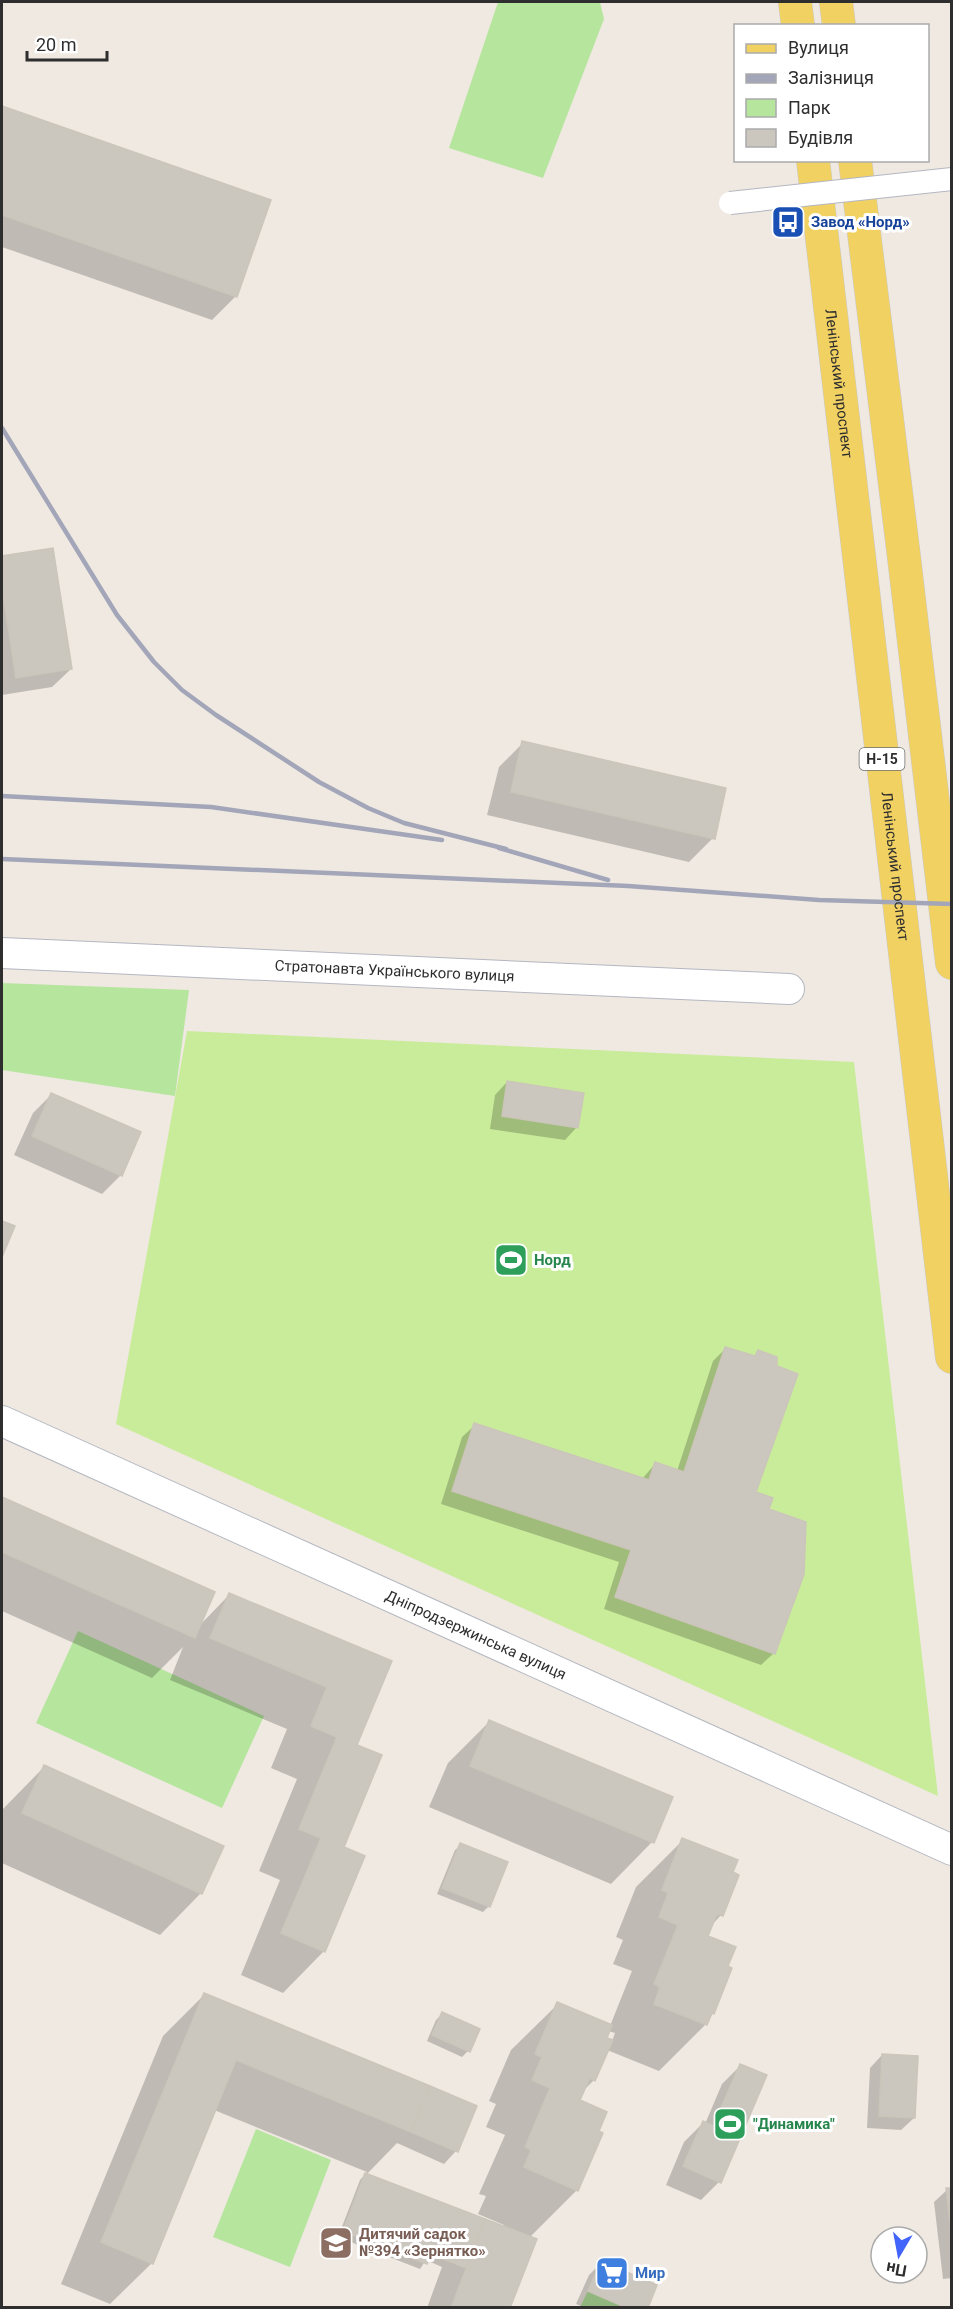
<svg xmlns="http://www.w3.org/2000/svg" width="953" height="2309" viewBox="0 0 953 2309" font-family="Roboto,sans-serif">
  <style>
    .green { fill: #b6e59e }
    .pitch { fill: #c9ec9a }
    .shadow { fill: #0003; fill-rule: evenodd }
    .building { fill: #cbc7bf; stroke: #cbc5ba; stroke-width: 1.5 }
    .lines { fill: none; stroke-linecap: round; stroke-linejoin: round }
    .minor-casing { stroke: #b4b7c1; stroke-width: 32 }
    .primary-casing { stroke: #c9c9c9; stroke-width: 34 }
    .minor { stroke: #fff; stroke-width: 30 }
    .primary { stroke: #f2d163; stroke-width: 33 }
    .rail { stroke: #a3a6b8; stroke-width: 4.5 }
    .pedestrian-bridge-casing { stroke: #b4b7c1; stroke-width: 24; stroke-linecap: butt }
    .pedestrian-bridge { stroke: #fff; stroke-width: 22 }
    .labels { text-anchor: middle; stroke-width: 6; stroke-linejoin: round; paint-order: stroke }
    .shield { fill: #fff; stroke: #6d6d6d; stroke-width: 1.5 }
    .shield-label { font-size: 14px; font-weight: bold; fill: #2e2e2e }
    .transit-label { font-size: 15px; font-weight: bold; fill: #164399; stroke: #fff; text-anchor: start }
    .street-label { font-size: 15px; fill: #2e2e2e; stroke: #fff }
    .leisure-label { font-size: 15px; font-weight: bold; fill: #27864d; stroke: #fff; text-anchor: start }
    .education-label { font-size: 15px; font-weight: bold; fill: #785e54; stroke: #fff; text-anchor: start }
    .shop-label { font-size: 15px; font-weight: bold; fill: #366cbe; stroke: #fff; text-anchor: start }
  </style>
  <rect width="100%" height="100%" fill="#efe9e1"/>
  <g class="green">
    <polygon points="498,2 600,2 604,19 543,178 449,148"/>
    <polygon points="2,983 189,990 175,1096 2,1070"/>
    <polygon points="78,1631 264,1716 222,1808 36,1723"/>
    <polygon points="256,2129 331,2160 290,2267 213,2237"/>
    <polygon points="588,2291 624,2307 580,2307"/>
  </g>
  <polygon class="pitch" points="187,1031 854,1062 938,1796 116,1424"/>
  <g class="shadow">
    <polygon points="2,108 269,201 236,296 212,320 2,247"/>
    <polygon points="51,549 71,669 52,687 2,695 2,558"/>
    <polygon points="523,743 713,838 689,862 487,815 499,767"/>
    <polygon points="507,1082 577,1127 565,1140 490,1129 495,1095"/>
    <polygon points="51,1095 121,1175 102,1194 14,1155 33,1113"/>
    <polygon points="726,1348 753,1357 758,1352 754,1493 767,1509 774,1653 761,1665 604,1609 619,1562 441,1504 462,1437 475,1425 642,1479 655,1464 677,1471 713,1361"/>
    <polygon points="2,1499 214,1593 200,1625 229,1595 390,1662 355,1746 342,1848 324,1951 283,1993 241,1975 280,1880 259,1871 297,1779 271,1768 287,1729 170,1680 183,1647 152,1678 2,1611"/>
    <polygon points="490,1721 652,1842 611,1884 429,1807 448,1763"/>
    <polygon points="44,1767 201,1893 160,1935 2,1863 2,1810"/>
    <path d="M683 1840 721 1915 711 1926 706 1937 713 2013 705 2025 659 2071 607 2050 594 2080 582 2092 578 2101 577 2190 529 2238 508 2308H427L442 2267 426 2260 420 2269 338 2237 360 2180 367 2172 214 2110 152 2263 110 2304 61 2284 163 2036 204 1995 456 2151 444 2164 397 2143 366 2175 503 2228 504 2225 478 2214 486 2196 479 2194 505 2135 486 2127 496 2104 489 2101 511 2050 558 2004 610 2026 632 1971 613 1964 623 1940 616 1937 636 1887ZM608 2031 615 2033 612 2041 605 2038Z"/>
    <polygon points="461,1845 489,1906 483,1912 437,1894 455,1850"/>
    <polygon points="442,2014 468,2051 462,2057 427,2041 436,2020"/>
    <polygon points="882,2055 914,2118 901,2130 867,2128 870,2068"/>
    <polygon points="740,2066 719,2182 701,2200 666,2185 684,2142 703,2123 705,2124 722,2084"/>
    <polygon points="952,2189 952,2278 943,2279 934,2202 947,2190"/>
    <polygon points="601,2263 646,2308 586,2308 576,2304 589,2275"/>
  </g>
  <g class="building">
    <polygon points="2,106 271,200 237,297 2,215"/>
    <polygon points="53,548 72,669 16,678 2,588 2,556"/>
    <polygon points="522,741 726,788 715,839 511,792"/>
    <polygon points="507,1081 584,1093 578,1128 502,1116"/>
    <polygon points="51,1093 141,1132 122,1176 32,1136"/>
    <polygon points="2,1221 15,1226 2,1257"/>
    <polygon points="725,1347 755,1356 758,1350 777,1357 777,1366 798,1374 756,1492 773,1498 769,1509 806,1522 804,1574 775,1654 615,1597 631,1550 452,1491 474,1423 649,1480 655,1462 684,1472"/>
    <polygon points="2,1497 215,1592 195,1638 2,1552"/>
    <polygon points="229,1593 392,1661 357,1745 382,1755 344,1847 365,1856 325,1952 281,1933 321,1838 299,1829 337,1737 311,1726 327,1687 210,1638"/>
    <polygon points="489,1720 673,1797 654,1843 470,1766"/>
    <polygon points="44,1765 224,1846 202,1894 22,1813"/>
    <polygon points="682,1838 738,1860 733,1872 739,1875 723,1916 717,1914 708,1936 736,1947 728,1966 732,1968 714,2014 712,2013 707,2025 654,2004 660,1987 654,1984 678,1925 659,1917 668,1893 662,1890"/>
    <polygon points="460,1843 508,1862 490,1907 442,1888"/>
    <polygon points="204,1993 430,2086 411,2132 236,2060 153,2264 101,2242"/>
    <polygon points="557,2002 612,2025 607,2038 613,2040 595,2081 590,2078 580,2100 607,2112 599,2131 603,2133 578,2191 524,2167 531,2150 525,2147 550,2088 532,2080 542,2057 535,2054"/>
    <polygon points="442,2012 480,2029 470,2052 432,2035"/>
    <polygon points="882,2054 918,2056 915,2118 879,2116"/>
    <polygon points="740,2064 767,2075 721,2183 683,2166 703,2121 713,2126"/>
    <polygon points="430,2086 477,2106 458,2152 411,2132"/>
    <polygon points="365,2173 485,2219 466,2268 431,2254 427,2264 343,2231"/>
    <polygon points="946,2188 952,2188 952,2238"/>
    <polygon points="485,2219 537,2239 510,2308 451,2308"/>
    <polygon points="601,2261 657,2285 648,2308 627,2308 588,2291"/>
  </g>
  <g class="lines">
    <defs>
      <g id="minor">
        <path id="s1" d="M2 953 789 989"/>
        <path id="s2" d="M2 1421 952 1850"/>
      </g>
      <g id="primary">
        <polyline points="795,2 798,26"/>
        <polyline points="836,2 839,26"/>
        <path id="s3" d="M813 160 952 1357"/>
        <polyline points="855,160 903,549 952,963"/>
      </g>
    </defs>
    <use href="#minor" class="minor-casing"/>
    <use href="#primary" class="primary-casing"/>
    <use href="#minor" class="minor"/>
    <use href="#primary" class="primary"/>
    <g class="rail">
      <polyline points="2,428 117,615 154,662 182,690 216,715 319,782 368,808 404,823 506,849"/>
      <polyline points="2,796 211,807 442,840"/>
      <polyline points="499,848 608,880"/>
      <polyline points="2,859 628,886 819,900 952,904"/>
    </g>
    <defs>
      <polyline id="pedestrian-bridge" points="730,203 952,179"/>
    </defs>
    <use href="#pedestrian-bridge" class="pedestrian-bridge-casing"/>
    <use href="#pedestrian-bridge" class="pedestrian-bridge"/>
  </g>
  <defs>
    <symbol id="bus-square" viewBox="-11 -11 22 22"><rect x="-9" y="-9" width="18" height="18" rx="4" fill="#1a4fb4" stroke="#fff"/><path d="M-5-6H5V4H4V6H2V4H-2V6H-4V4H-5ZM-3.5-4V0h7V-4ZM-3.5 1.2v1.5H-2V1.2ZM2 1.2v1.5H3.5V1.2Z" fill="#fff"/></symbol>
    <symbol id="stadium-square" viewBox="-11 -11 22 22"><rect x="-9" y="-9" width="18" height="18" rx="4" fill="#2e9e5b" stroke="#fff"/><path d="M0-5a6.5 5 0 1 0 0 10a6.5 5 0 1 0 0-10ZM-3.5-1.8h7v3.6h-7Z" fill="#fff"/></symbol>
    <symbol id="school-square" viewBox="-11 -11 22 22"><rect x="-9" y="-9" width="18" height="18" rx="4" fill="#8d6e63" stroke="#fff"/><path d="M0-5L7-2L0 1L-7-2ZM-4 1L0 2.5L4 1V4Q0 6-4 4Z" fill="#fff"/></symbol>
    <symbol id="supermarket-square" viewBox="-11 -11 22 22"><rect x="-9" y="-9" width="18" height="18" rx="4" fill="#3f7fe0" stroke="#fff"/><path d="M-6-5.5h2.5l.6 2H6L4.5 2H-2.5L-4.4-4H-6ZM-1.5 3.2a1.3 1.3 0 1 0 .1 0ZM3 3.2a1.3 1.3 0 1 0 .1 0Z" fill="#fff"/></symbol>
  </defs>
  <g fill-rule="evenodd">
    <use href="#bus-square" x="769" y="203" width="38" height="38"/>
    <use href="#stadium-square" x="492" y="1241" width="38" height="38"/>
    <use href="#stadium-square" x="711" y="2105" width="38" height="38"/>
    <use href="#school-square" x="317" y="2224" width="38" height="38"/>
    <use href="#supermarket-square" x="593" y="2254" width="38" height="38"/>
  </g>
  <g class="labels">
    <rect class="shield" x="859.5" y="748" width="45" height="22" rx="4.5"/>
    <g class="shield-label">
      <text x="882" y="764">Н-15</text>
    </g>
    <g class="transit-label">
      <text x="811" y="227">Завод «Норд»</text>
    </g>
    <g class="street-label">
      <text dy="5" stroke="none"><textPath href="#s3" startOffset="225">Ленінський проспект</textPath></text>
      <text dy="5" stroke="none"><textPath href="#s3" startOffset="711">Ленінський проспект</textPath></text>
      <text dy="5" stroke="none"><textPath href="#s1" startOffset="393">Стратонавта Українського вулиця</textPath></text>
      <text dy="5" stroke="none"><textPath href="#s2" startOffset="520">Дніпродзержинська вулиця</textPath></text>
    </g>
    <g class="leisure-label">
      <text x="534" y="1265">Норд</text>
      <text x="753" y="2129">"Динамика"</text>
    </g>
    <g class="education-label">
      <text x="359" y="2239">Дитячий садок<tspan x="359" dy="17">№394 «Зернятко»</tspan></text>
    </g>
    <g class="shop-label">
      <text x="635" y="2278">Мир</text>
    </g>
  </g>
  <rect width="953" height="2309" fill="none" stroke="#2e2e2e" stroke-width="6"/>
  <rect x="734" y="24" width="195" height="138" fill="#ffffff" stroke="#ababab" stroke-width="1.5"/>
  <rect x="746" y="44" width="30" height="9" fill="#f2d163" stroke="#ababab" stroke-width="1.5"/>
  <text x="788" y="54" font-size="18" fill="#2e2e2e">Вулиця</text>
  <rect x="746" y="74" width="30" height="9" fill="#a3a6b8" stroke="#ababab" stroke-width="1.5"/>
  <text x="788" y="84" font-size="18" fill="#2e2e2e">Залізниця</text>
  <rect x="746" y="99" width="30" height="18" fill="#b6e59e" stroke="#ababab" stroke-width="1.5"/>
  <text x="788" y="114" font-size="18" fill="#2e2e2e">Парк</text>
  <rect x="746" y="129" width="30" height="18" fill="#cbc7bf" stroke="#ababab" stroke-width="1.5"/>
  <text x="788" y="144" font-size="18" fill="#2e2e2e">Будівля</text>
  <g transform="translate(899 2255) rotate(190)"><circle r="28" fill="#ffffff" stroke="#ababab" stroke-width="1.5"/>
  <path d="M0-4.5L10 22L0 15L-10 22Z" fill="#4264fb"/>
  <text y="-9" font-size="16" font-weight="bold" text-anchor="middle" fill="#2e2e2e">Пн</text>
  </g>
  <path d="M27 51v9h80v-9" fill="none" stroke="#2e2e2e" stroke-width="3"/>
  <text x="36" y="51" font-size="18" fill="#2e2e2e" stroke="#ffffff" stroke-width="4.5" paint-order="stroke">20 m</text>
</svg>
